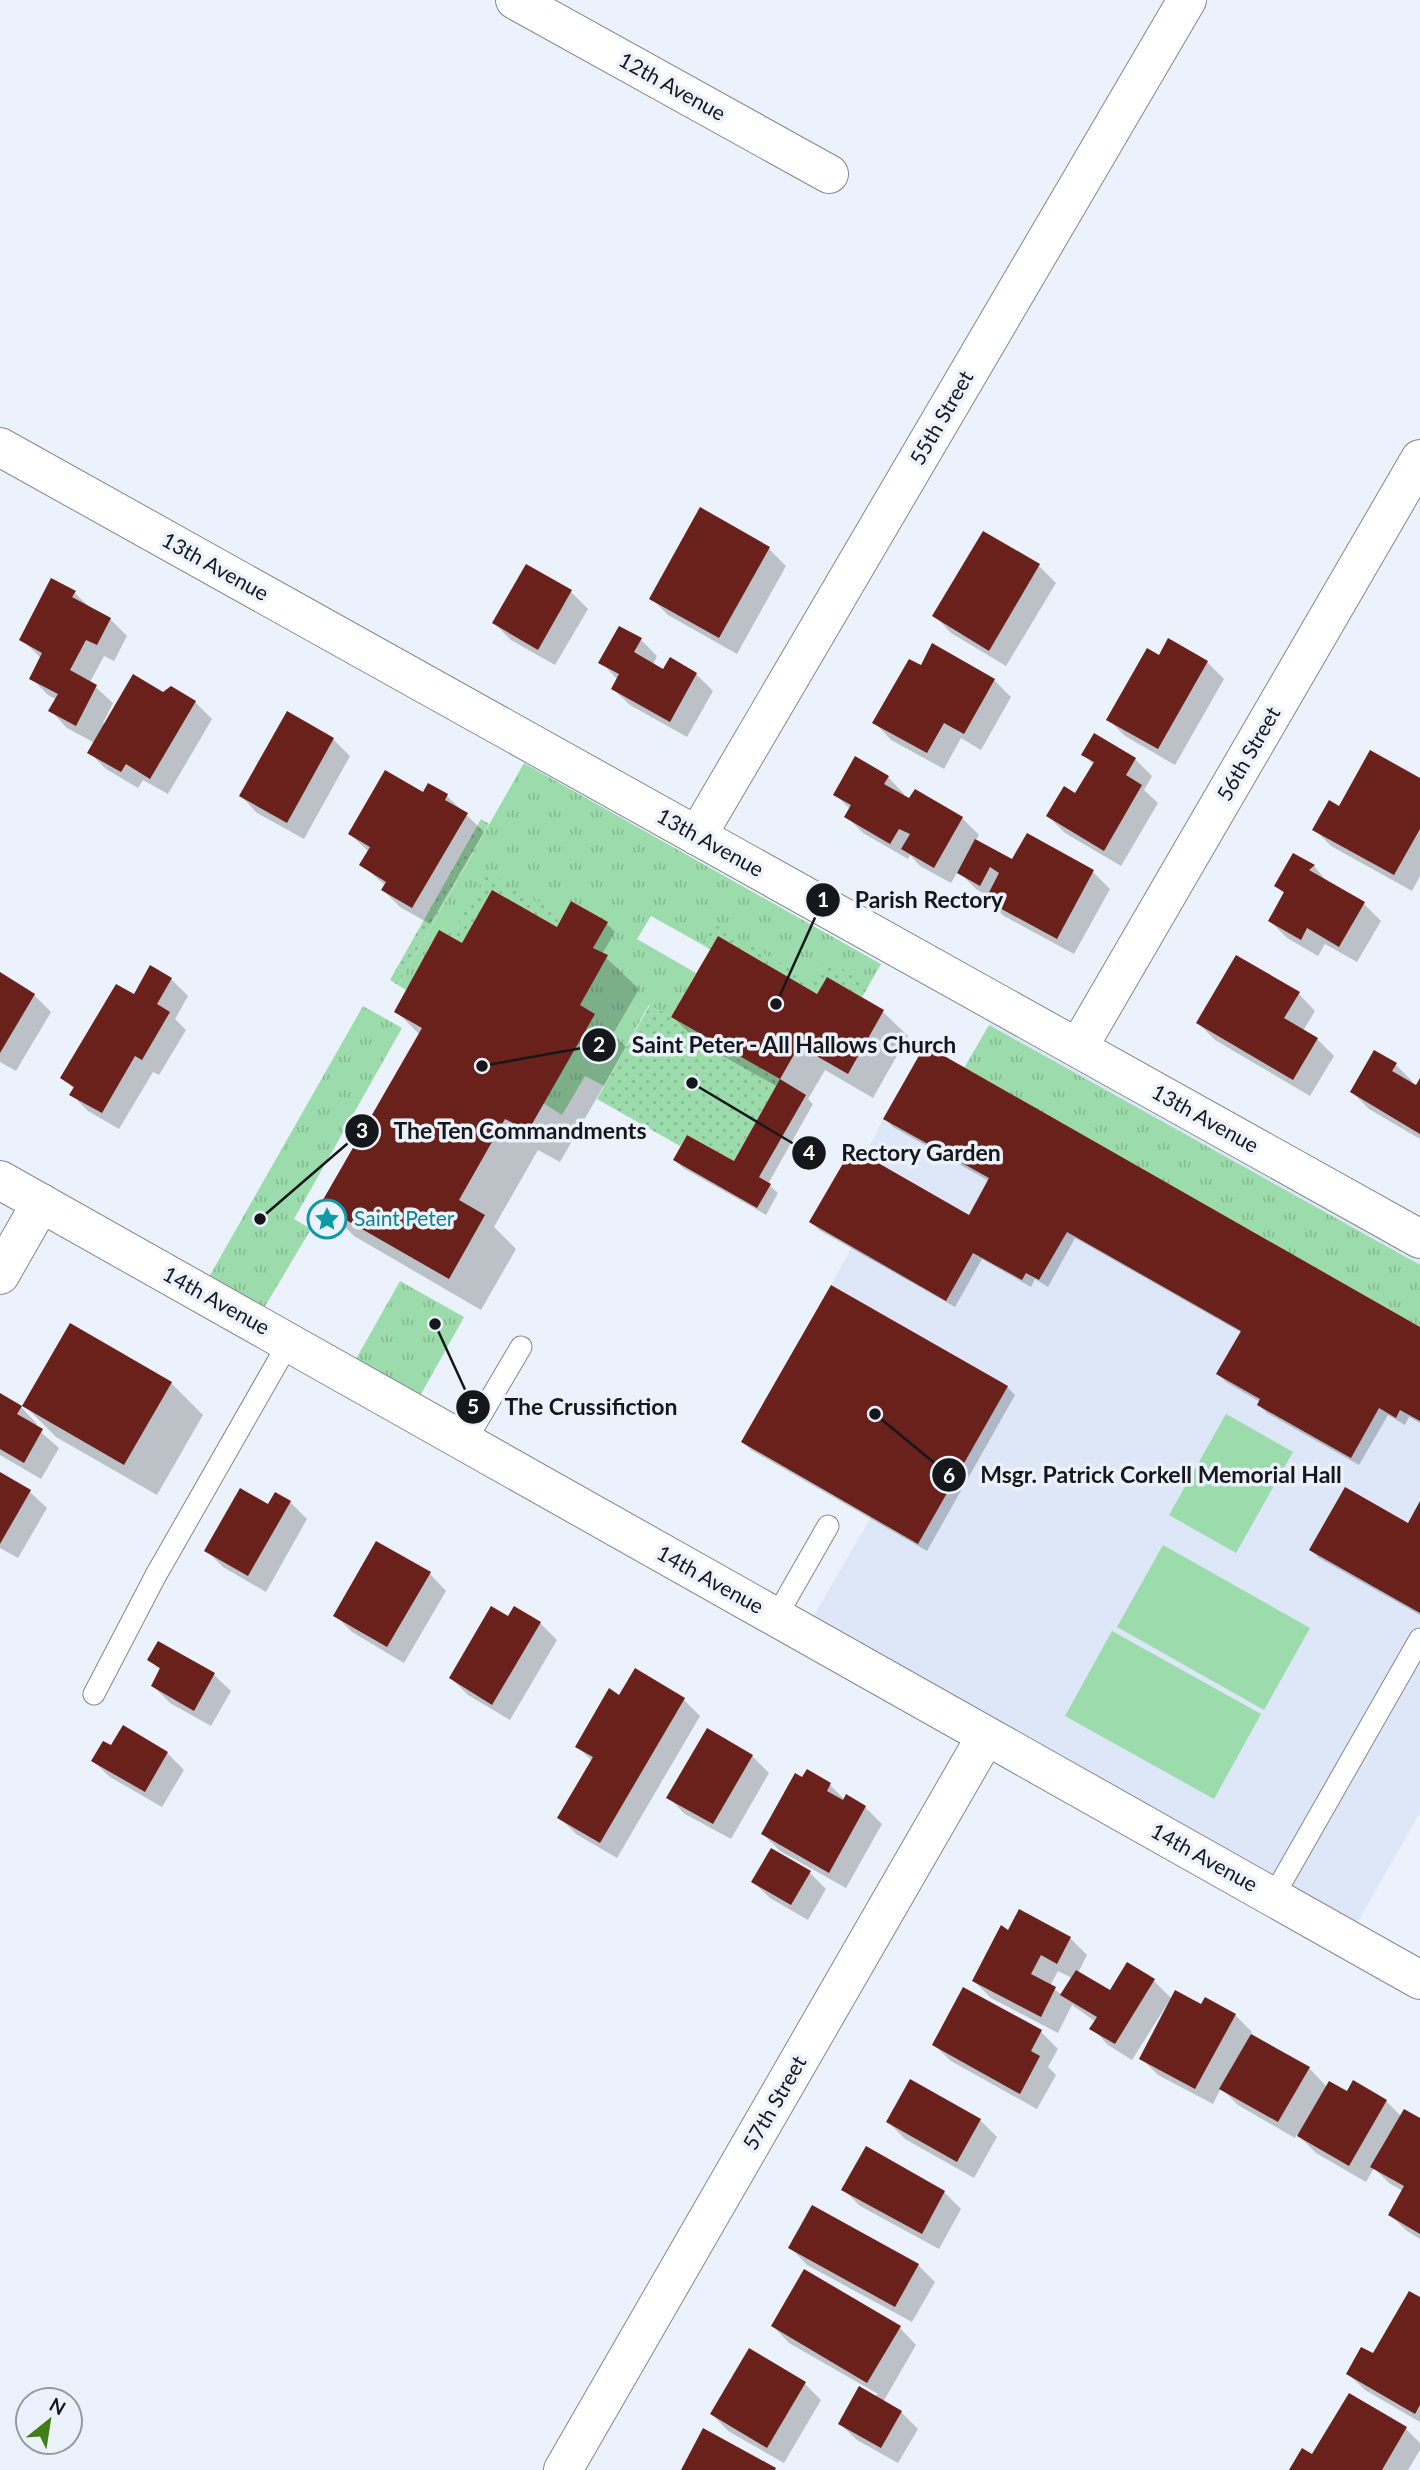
<svg xmlns="http://www.w3.org/2000/svg" width="1420" height="2470" viewBox="0 0 1420 2470" font-family="Lato,sans-serif">
  <style>
    .built { fill: #dde7f7 }
    .grass { fill: url(#grass-tufts) }
    .park { fill: #9cdbab }
    .garden { fill: url(#garden-dots) }
    .shadow { fill: #0003; fill-rule: evenodd }
    .building { fill: #6b211b }
    .lines { fill: none; stroke-linecap: round; stroke-linejoin: round }
    .service-casing { stroke: #838890; stroke-width: 23 }
    .minor-casing { stroke: #838890; stroke-width: 40 }
    .tertiary-casing { stroke: #838890; stroke-width: 40 }
    .service { stroke: #fff; stroke-width: 21 }
    .minor { stroke: #fff; stroke-width: 38 }
    .tertiary { stroke: #fff; stroke-width: 38 }
    .labels { text-anchor: middle; stroke-width: 7; stroke-linejoin: round; paint-order: stroke }
    .street-label { font-size: 21px; fill: #15171a; stroke: #ecf2fb }
    .culture-label { font-size: 21px; fill: #0d838f; stroke: #ecf2fb; text-anchor: start }
    .leader { fill: none; stroke: #15171a; stroke-width: 2.5 }
    .callout-dot { fill: #15171a; stroke: #ecf2fb; stroke-width: 2.5 }
    .mark-label { font-size: 21px; text-anchor: middle; font-weight: bold; fill: #fff }
    .callout-label { font-size: 23px; text-anchor: middle; font-weight: bold; fill: #15171a; stroke: #ecf2fb; stroke-width: 7; stroke-linejoin: round; paint-order: stroke }
  </style>
  <defs>
    <pattern id="grass-tufts" width="24" height="20" patternUnits="userSpaceOnUse" patternTransform="scale(1.75)"><rect width="24" height="20" fill="#9cdbab"/><path d="M3 7l-1-3M5 7V3M7 7l1-3M15 17l-1-3M17 17v-4M19 17l1-3" fill="none" stroke="#86bb93"/></pattern>
    <pattern id="garden-dots" width="8" height="8" patternUnits="userSpaceOnUse" patternTransform="scale(1.75)"><rect width="8" height="8" fill="#9cdbab"/><path d="M2 2h.1M6 6h.1" fill="none" stroke="#86bb93" stroke-width="1.8" stroke-linecap="round"/></pattern>
  </defs>
  <rect width="100%" height="100%" fill="#ecf2fb"/>
  <polygon class="built" points="1001,1005 1420,1239 1420,1813 1348,1939 804,1633 871,1517 919,1543 1008,1386 831,1285 852,1247 809,1222 852,1148 865,1155 883,1119 926,1048 965,1068"/>
  <g class="grass">
    <polygon points="524,763 881,964 862,997 827,977 817,994 718,936 710,949 651,916 637,939 696,973 671,1017 649,1005 604,1086 585,1076 562,1115 543,1103 594,1014 580,1005 607,955 593,948 607,922 572,901 557,927 492,890 462,943 406,990 398,985"/>
    <polygon points="363,1006 402,1028 294,1219 311,1229 264,1308 209,1277"/>
    <polygon points="989,1025 1420,1265 1420,1327 964,1068"/>
    <polygon points="400,1281 464,1317 420,1396 356,1359"/>
  </g>
  <g class="park">
    <polygon points="1226,1414 1293,1452 1236,1553 1169,1515"/>
    <polygon points="1163,1545 1310,1628 1264,1710 1117,1627"/>
    <polygon points="1112,1631 1261,1714 1214,1799 1065,1716"/>
  </g>
  <g class="garden">
    <polygon points="481,819 489,824 398,985 390,980"/>
    <polygon points="487,872 563,916 557,927 492,890 462,943 450,937"/>
    <polygon points="714,924 813,982 826,959 869,985 862,997 827,977 817,994 718,936 710,949 702,944"/>
    <polygon points="650,1005 780,1079 734,1161 687,1135 680,1146 597,1099"/>
  </g>
  <g class="shadow">
    <polygon points="700,510 769,549 786,566 737,654 668,615 651,598"/>
    <polygon points="1039,566 1056,583 1006,666 951,633 935,616"/>
    <polygon points="571,592 588,609 555,665 511,640 494,623"/>
    <polygon points="75,593 92,610 110,619 127,636 114,661 104,656 90,682 113,703 103,723 105,725 164,694 195,702 212,719 168,794 143,780 138,788 106,769 89,752 95,743 67,728 51,711 57,700 48,695 31,678 41,658 21,639"/>
    <polygon points="641,640 657,656 653,665 664,671 670,659 696,674 713,691 687,737 630,705 613,689 618,680 601,662"/>
    <polygon points="1160,657 1207,662 1224,679 1175,765 1125,736 1109,720"/>
    <polygon points="921,667 994,680 1011,697 981,750 961,738 944,769 891,740 875,723"/>
    <polygon points="333,739 350,756 304,839 257,813 241,796"/>
    <polygon points="1083,754 1135,759 1152,776 1144,790 1158,803 1121,866 1065,833 1048,816 1076,795 1094,765"/>
    <polygon points="888,777 904,794 903,797 962,818 979,835 975,842 1013,862 1093,872 1110,889 1074,954 1004,916 987,900 989,897 976,889 958,871 951,883 920,866 910,855 908,859 863,833 846,816 850,809 835,794"/>
    <polygon points="1420,780 1420,876 1412,891 1331,846 1314,829 1340,808"/>
    <polygon points="423,795 447,796 484,832 430,924 400,907 383,890 386,886 362,865 369,852 350,834"/>
    <polygon points="1294,856 1314,866 1329,884 1364,904 1381,921 1357,962 1325,944 1318,956 1287,938 1270,921 1285,894 1276,886"/>
    <polygon points="607,924 615,932 602,954 639,989 613,1034 626,1047 560,1162 538,1150 494,1227 516,1249 481,1310 354,1236 322,1204 420,1035 396,1011 462,946 556,928"/>
    <polygon points="0,974 34,995 51,1012 16,1071 0,1062"/>
    <polygon points="171,979 188,996 175,1019 186,1030 159,1075 153,1072 119,1129 88,1111 71,1094 74,1089 63,1078 134,996"/>
    <polygon points="827,979 883,1012 908,1036 873,1098 825,1070 808,1099 813,1104 768,1184 778,1193 766,1215 683,1168 675,1160 734,1164 778,1087 698,1042 673,1017 817,996"/>
    <polygon points="1299,994 1315,1011 1303,1031 1317,1039 1334,1056 1310,1096 1215,1040 1198,1023"/>
    <polygon points="1396,1065 1412,1081 1411,1084 1416,1088 1420,1082 1420,1139 1369,1109 1352,1092"/>
    <polygon points="885,1119 1420,1328 1420,1423 1409,1417 1405,1425 1388,1415 1359,1465 1267,1413 1259,1405 1260,1402 1226,1382 1218,1374 1242,1333 1075,1238 1048,1287 1035,1279 1031,1287 982,1259 955,1307 819,1230 811,1222 969,1217 989,1181 893,1127"/>
    <polygon points="171,1383 203,1415 157,1495 56,1437 24,1405"/>
    <polygon points="1007,1387 1015,1395 927,1551 751,1450 743,1442"/>
    <polygon points="0,1395 21,1407 37,1424 35,1427 59,1448 41,1479 0,1455"/>
    <polygon points="0,1474 30,1492 47,1508 18,1558 0,1548"/>
    <polygon points="290,1502 307,1519 266,1592 223,1567 206,1550"/>
    <polygon points="1420,1504 1420,1615 1319,1558 1311,1550 1408,1525"/>
    <polygon points="430,1574 446,1591 404,1663 352,1632 335,1615"/>
    <polygon points="509,1619 540,1623 557,1640 510,1720 468,1695 451,1678"/>
    <polygon points="150,1660 214,1675 231,1691 211,1726 170,1703 153,1686 161,1671"/>
    <polygon points="620,1697 683,1699 700,1716 617,1858 576,1834 559,1817 592,1761 577,1746"/>
    <polygon points="112,1748 167,1753 184,1770 162,1807 110,1777 93,1761"/>
    <polygon points="752,1756 769,1773 731,1839 685,1814 668,1797"/>
    <polygon points="807,1771 830,1785 845,1800 865,1807 882,1824 846,1888 780,1851 763,1834"/>
    <polygon points="809,1872 826,1889 808,1920 770,1898 753,1882"/>
    <path d="M1009 1932 1070 1938 1087 1955 1078 1973 1111 1993 1153 1980 1171 1998 1132 2060 1108 2045 1092 2028 1096 2022 1072 2005 1058 2033 991 1998 974 1981ZM1058 1971 1072 1978 1062 1995 1050 1986Z"/>
    <polygon points="964,1989 1041,2032 1058,2049 1048,2067 1056,2075 1037,2109 951,2061 934,2045"/>
    <polygon points="1202,2007 1235,2015 1252,2032 1250,2035 1309,2068 1327,2087 1347,2094 1386,2101 1401,2116 1420,2120 1420,2239 1407,2231 1390,2215 1403,2191 1389,2183 1374,2168 1366,2182 1316,2153 1297,2134 1295,2138 1238,2105 1221,2088 1213,2104 1158,2075 1141,2058"/>
    <polygon points="980,2120 997,2137 974,2178 905,2139 888,2122"/>
    <polygon points="843,2189 944,2192 961,2209 939,2249 860,2206"/>
    <polygon points="791,2248 918,2265 935,2282 912,2322 807,2265"/>
    <polygon points="1420,2299 1420,2422 1365,2390 1348,2374 1374,2356"/>
    <polygon points="773,2326 900,2328 916,2345 883,2402 901,2412 918,2429 898,2463 857,2440 840,2424 878,2394 789,2343"/>
    <polygon points="805,2384 821,2400 784,2463 728,2431 712,2414"/>
    <polygon points="1406,2429 1420,2443 1420,2450 1408,2470 1291,2470 1313,2457"/>
  </g>
  <g class="building">
    <polygon points="700,507 770,547 719,638 649,599"/>
    <polygon points="983,531 1040,564 989,651 932,616"/>
    <polygon points="526,564 572,590 538,650 492,623"/>
    <polygon points="51,578 76,591 72,597 111,618 97,645 86,640 70,670 97,685 76,726 48,711 58,694 29,679 42,653 19,640"/>
    <polygon points="619,626 642,638 634,652 663,669 670,657 697,673 670,722 611,689 619,674 598,663"/>
    <polygon points="1168,638 1208,661 1158,749 1106,720 1147,648 1159,655"/>
    <polygon points="932,643 995,679 964,734 944,723 927,753 872,723 909,659 921,665"/>
    <polygon points="133,674 163,692 171,686 196,701 150,779 126,764 121,772 87,753"/>
    <polygon points="287,711 334,738 287,823 239,796"/>
    <polygon points="1094,733 1136,758 1126,775 1142,785 1104,851 1046,816 1064,786 1075,793 1094,762 1081,755"/>
    <polygon points="1370,750 1420,778 1420,829 1394,875 1312,830 1329,800 1339,806"/>
    <polygon points="855,756 889,776 884,784 909,798 915,789 963,817 934,868 901,849 910,834 899,829 890,844 844,817 851,805 833,795"/>
    <polygon points="385,770 423,792 428,783 448,794 445,800 468,813 412,908 381,890 386,882 359,865 370,847 348,834"/>
    <polygon points="1027,833 1094,870 1057,939 985,900 999,873 990,867 980,886 957,873 975,839 1012,859"/>
    <polygon points="1293,853 1315,865 1309,870 1365,902 1339,947 1307,928 1301,940 1268,921 1284,892 1274,886"/>
    <polygon points="492,890 557,927 571,901 608,922 593,948 608,955 580,1005 595,1014 528,1131 505,1119 459,1200 485,1215 449,1279 320,1205 422,1028 394,1012 439,930 462,943"/>
    <polygon points="718,936 817,994 827,977 884,1010 848,1074 799,1046 780,1079 671,1017"/>
    <polygon points="1236,955 1300,992 1284,1018 1318,1038 1293,1080 1196,1023"/>
    <polygon points="150,965 172,978 157,1004 170,1012 142,1060 135,1056 102,1113 69,1095 74,1087 60,1078 116,984 134,994"/>
    <polygon points="0,972 35,994 0,1053"/>
    <polygon points="925,1045 1420,1327 1420,1421 1400,1410 1396,1418 1379,1408 1351,1458 1257,1405 1260,1399 1216,1374 1241,1331 1067,1232 1039,1280 1026,1273 1022,1280 973,1253 946,1301 809,1222 852,1148 969,1215 989,1178 883,1119"/>
    <polygon points="1374,1050 1397,1063 1392,1071 1416,1085 1420,1078 1420,1134 1350,1092"/>
    <polygon points="780,1079 806,1095 759,1177 771,1184 757,1208 673,1160 687,1135 734,1161"/>
    <polygon points="831,1285 1008,1386 918,1544 741,1442"/>
    <polygon points="70,1323 172,1382 124,1465 22,1406"/>
    <polygon points="0,1393 22,1406 17,1414 43,1429 24,1463 0,1449"/>
    <polygon points="0,1472 31,1490 0,1544"/>
    <polygon points="1345,1487 1408,1523 1420,1501 1420,1613 1309,1550"/>
    <polygon points="240,1488 268,1504 275,1492 291,1501 248,1576 204,1551"/>
    <polygon points="376,1541 431,1572 387,1647 333,1616"/>
    <polygon points="491,1606 508,1616 514,1606 541,1622 492,1705 449,1678"/>
    <polygon points="158,1641 215,1673 194,1711 151,1686 160,1668 147,1660"/>
    <polygon points="635,1668 685,1698 600,1843 557,1818 593,1757 575,1747 609,1688 619,1695"/>
    <polygon points="123,1725 168,1752 145,1792 91,1761 103,1741 111,1745"/>
    <polygon points="707,1728 753,1755 713,1824 666,1798"/>
    <polygon points="807,1769 831,1783 827,1791 843,1800 846,1794 866,1806 829,1873 761,1834 795,1773 802,1777"/>
    <polygon points="771,1848 811,1871 791,1905 751,1882"/>
    <polygon points="1019,1909 1071,1937 1057,1964 1041,1955 1031,1974 1056,1987 1041,2017 972,1981 1001,1925 1008,1930"/>
    <polygon points="1127,1962 1155,1979 1115,2044 1089,2029 1097,2017 1060,1995 1076,1970 1110,1990"/>
    <polygon points="963,1987 1042,2030 1031,2051 1040,2056 1020,2094 932,2045"/>
    <polygon points="1175,1990 1201,2004 1205,1997 1236,2014 1195,2089 1139,2059"/>
    <polygon points="1251,2034 1310,2067 1278,2122 1219,2089"/>
    <polygon points="910,2079 981,2119 957,2162 886,2122"/>
    <polygon points="1353,2080 1387,2100 1349,2166 1297,2136 1329,2081 1347,2091"/>
    <polygon points="1404,2109 1420,2118 1420,2234 1388,2215 1404,2186 1370,2167"/>
    <polygon points="866,2146 945,2191 922,2234 841,2190"/>
    <polygon points="812,2205 919,2264 895,2307 788,2248"/>
    <polygon points="804,2269 901,2326 867,2383 771,2326"/>
    <polygon points="1409,2291 1420,2297 1420,2405 1415,2414 1346,2374 1361,2347 1373,2353"/>
    <polygon points="749,2348 806,2382 767,2448 710,2414"/>
    <polygon points="859,2386 902,2411 881,2448 838,2424"/>
    <polygon points="1349,2393 1407,2427 1382,2470 1289,2470 1302,2448 1312,2454"/>
    <polygon points="703,2428 776,2468 775,2470 681,2470"/>
  </g>
  <g class="lines">
    <defs>
      <g id="service">
        <polyline points="465,1442 521,1347"/>
        <polyline points="776,1617 828,1526"/>
        <polyline points="94,1694 156,1575 289,1342"/>
        <polyline points="1273,1897 1420,1639"/>
      </g>
      <g id="minor">
        <polyline points="515,0 829,174"/>
        <polyline points="0,447 1420,1239"/>
        <polyline points="697,836 1187,0"/>
        <polyline points="1078,1048 1420,459"/>
        <polyline points="0,1275 41,1203"/>
        <polyline points="563,2470 986,1736"/>
      </g>
      <polyline id="tertiary" points="0,1180 1420,1980"/>
    </defs>
    <use href="#service" class="service-casing"/>
    <use href="#minor" class="minor-casing"/>
    <use href="#tertiary" class="tertiary-casing"/>
    <use href="#service" class="service"/>
    <use href="#minor" class="minor"/>
    <use href="#tertiary" class="tertiary"/>
  </g>
  <defs>
    <symbol id="sight-ring" viewBox="-11 -11 22 22"><circle r="9.5" fill="#ecf2fb" stroke="#0f9aa8" stroke-width="1.5"/><path d="M0-6L1.8-2.2L6-1.7L2.9 1.2L3.7 5.4L0 3.3L-3.7 5.4L-2.9 1.2L-6-1.7L-1.8-2.2Z" fill="#0f9aa8"/></symbol>
  </defs>
  <g fill-rule="evenodd">
    <use href="#sight-ring" x="305" y="1197" width="44" height="44"/>
  </g>
  <g class="labels">
    <g class="street-label">
      <text transform="translate(672 87) rotate(29)" y="7">12th Avenue</text>
      <text transform="translate(942 418) rotate(-60)" y="7">55th Street</text>
      <text transform="translate(215 567) rotate(29)" y="7">13th Avenue</text>
      <text transform="translate(1249 754) rotate(-60)" y="7">56th Street</text>
      <text transform="translate(710 843) rotate(29)" y="7">13th Avenue</text>
      <text transform="translate(1205 1119) rotate(29)" y="7">13th Avenue</text>
      <text transform="translate(216 1301) rotate(29)" y="7">14th Avenue</text>
      <text transform="translate(710 1580) rotate(29)" y="7">14th Avenue</text>
      <text transform="translate(1204 1858) rotate(29)" y="7">14th Avenue</text>
      <text transform="translate(775 2103) rotate(-60)" y="7">57th Street</text>
    </g>
    <g class="culture-label">
      <text x="354" y="1226">Saint Peter</text>
    </g>
  </g>
  <path class="leader" d="M776 1004L823 900M482 1066L599 1045M260 1219L362 1131M692 1083L809 1153M435 1324L473 1407M875 1414L949 1475"/>
  <g class="callout-dot">
    <circle cx="776" cy="1004" r="7"/>
    <circle cx="482" cy="1066" r="7"/>
    <circle cx="260" cy="1219" r="7"/>
    <circle cx="692" cy="1083" r="7"/>
    <circle cx="435" cy="1324" r="7"/>
    <circle cx="875" cy="1414" r="7"/>
    <circle cx="823" cy="900" r="18"/>
    <circle cx="599" cy="1045" r="18"/>
    <circle cx="362" cy="1131" r="18"/>
    <circle cx="809" cy="1153" r="18"/>
    <circle cx="473" cy="1407" r="18"/>
    <circle cx="949" cy="1475" r="18"/>
  </g>
  <g class="mark-label">
    <text x="823" y="907">1</text>
    <text x="599" y="1052">2</text>
    <text x="362" y="1138">3</text>
    <text x="809" y="1160">4</text>
    <text x="473" y="1414">5</text>
    <text x="949" y="1483">6</text>
  </g>
  <g class="callout-label">
    <text x="929" y="908">Parish Rectory</text>
    <text x="794" y="1053">Saint Peter - All Hallows Church</text>
    <text x="520" y="1139">The Ten Commandments</text>
    <text x="921" y="1161">Rectory Garden</text>
    <text x="591" y="1415">The Crussifiction</text>
    <text x="1161" y="1483">Msgr. Patrick Corkell Memorial Hall</text>
  </g>
  <g transform="translate(49 2421) rotate(30)"><circle r="33" fill="#ecf2fb" stroke="#969aa1" stroke-width="2"/>
  <path d="M0-5L12 26L0 18L-12 26Z" fill="#437d17"/>
  <text y="-10" font-size="19" font-weight="bold" text-anchor="middle" fill="#15171a">N</text>
  </g>
</svg>
